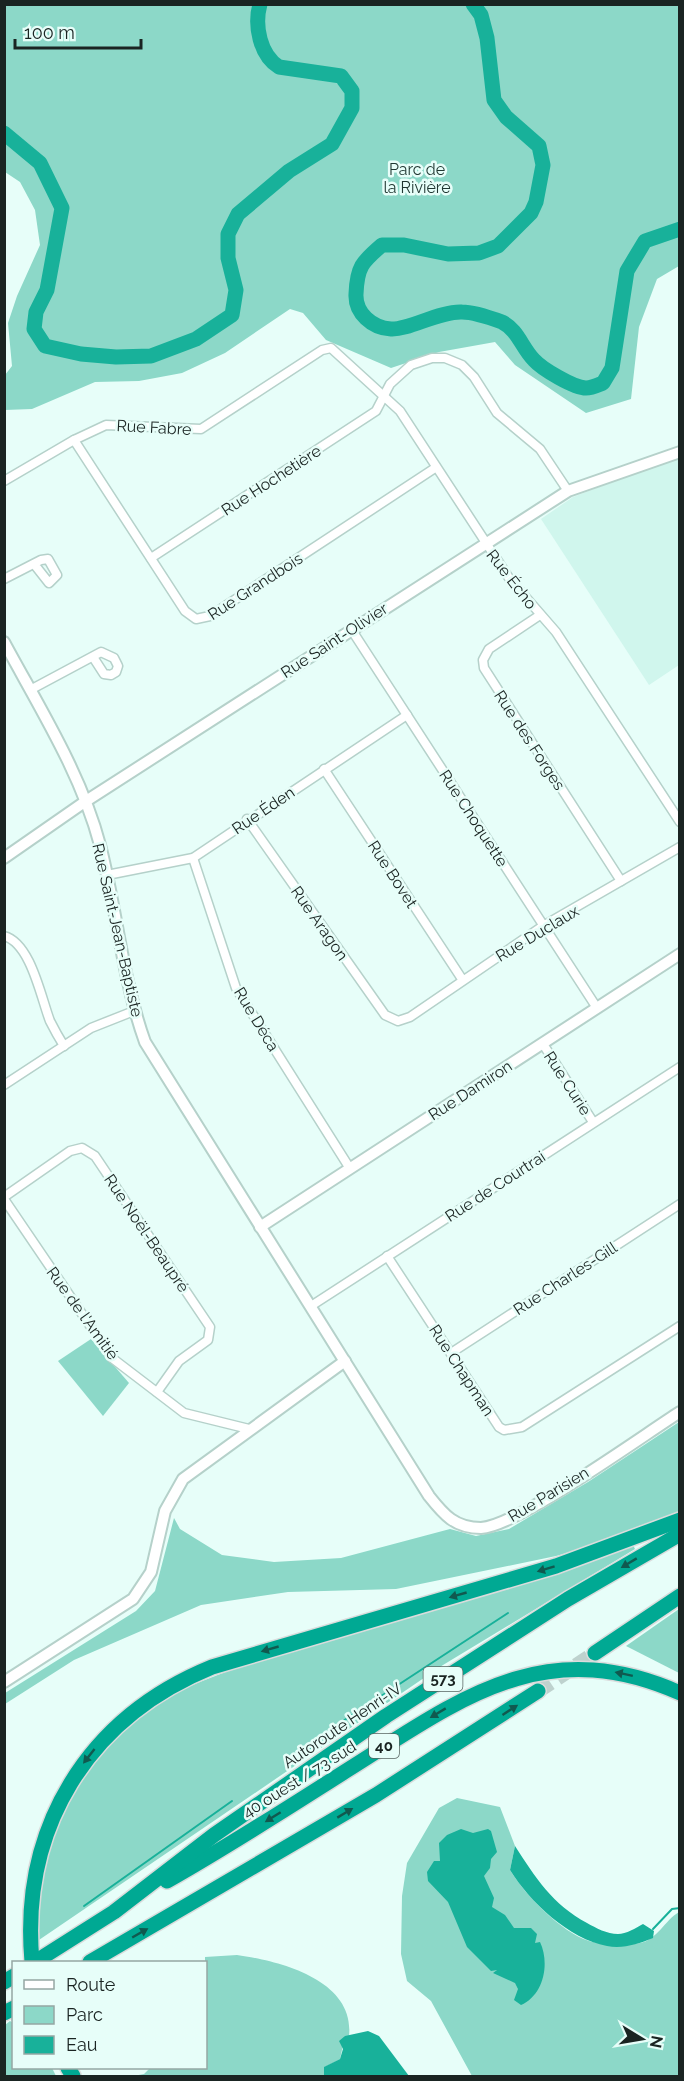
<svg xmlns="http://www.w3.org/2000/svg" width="684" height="2081" viewBox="0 0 684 2081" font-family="Raleway,sans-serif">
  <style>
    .built { fill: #d0f6ed }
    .green { fill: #8cd8c8 }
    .water { fill: #18b19a }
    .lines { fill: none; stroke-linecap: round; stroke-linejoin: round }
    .stream { stroke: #18b19a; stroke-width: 2 }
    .river { stroke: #18b19a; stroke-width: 15 }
    .motorway-tunnel { stroke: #bed2ce; stroke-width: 15; stroke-dasharray: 15 8; stroke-linecap: butt }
    .minor-casing { stroke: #b5d1ca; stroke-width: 11 }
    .tertiary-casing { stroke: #b5d1ca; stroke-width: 14 }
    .motorway-casing { stroke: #dadcdc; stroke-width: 18 }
    .minor { stroke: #fff; stroke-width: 8 }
    .tertiary { stroke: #fff; stroke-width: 10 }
    .motorway { stroke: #00a993; stroke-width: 15 }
    .oneway { fill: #10594f }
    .labels { text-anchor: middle; stroke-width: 5; stroke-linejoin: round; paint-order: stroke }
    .shield { fill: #e7fef9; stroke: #586562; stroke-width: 1.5 }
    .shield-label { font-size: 15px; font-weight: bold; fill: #1a2422 }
    .park-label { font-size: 16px; fill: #1f3631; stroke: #e7fef9 }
    .street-label { font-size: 16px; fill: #1a2422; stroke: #e7fef9 }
  </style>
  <rect width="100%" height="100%" fill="#e7fef9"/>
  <polygon class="built" points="677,457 680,461 679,665 649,685 541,519 573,497"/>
  <g class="green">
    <polygon points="4,5 679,5 679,266 657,279 639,327 631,399 586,413 515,365 495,342 439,352 391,368 326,340 303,313 290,309 225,353 182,373 139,381 95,382 32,409 5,410 5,375 12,366 8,323 17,296 40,245 35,210 20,182 5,172"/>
    <polygon points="91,1339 129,1383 103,1416 58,1361"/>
    <polygon points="679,1422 679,1512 627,1537 556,1556 396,1589 288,1592 201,1605 74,1660 5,1704 5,1693 136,1611 155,1591 174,1518 180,1529 222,1555 274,1562 341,1558 450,1529 476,1536 509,1529 588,1482"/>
    <path d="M633 1545 635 1549 443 1665 36 1942C38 1921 37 1898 41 1878 56 1809 96 1745 155 1705 180 1688 210 1678 239 1667L548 1577Z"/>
    <polygon points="679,1609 679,1673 626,1646"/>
    <path d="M457 1798 500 1807 515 1846 510 1870C525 1895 561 1932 589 1941 598 1944 631 1945 640 1943 657 1940 665 1920 679 1912V2076H472L431 2001 407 1981 401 1954 402 1896 407 1863 439 1808Z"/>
    <path d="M237 1955C280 1961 355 1980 349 2036H345L340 2059 325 2067 324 2076H133L144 2074 150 2068H206L205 1957Z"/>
    <polygon points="10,2021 13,2023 14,2068 52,2068 56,2076 5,2076 5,2025"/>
  </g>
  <g class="water">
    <path d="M461 1829 473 1833 488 1829 491 1831 497 1852 491 1859 490 1868 484 1876 494 1898 492 1907 505 1915 514 1928H531L537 1934 535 1943 540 1942C550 1963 544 1995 521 2005L514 2000 518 1989 515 1983 493 1973 497 1970 491 1971 467 1947 448 1902 428 1881 427 1872 434 1861H440L439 1843 447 1835Z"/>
    <path d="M515 1846C535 1877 553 1905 587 1923 596 1928 607 1934 618 1934 626 1934 636 1928 643 1924L654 1931 653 1938C638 1944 623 1949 607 1946 569 1939 530 1902 510 1870Z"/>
    <polygon points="368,2031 379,2036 409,2076 324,2076 324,2067 340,2059 343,2049 339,2041 345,2036"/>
  </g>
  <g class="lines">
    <g class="stream">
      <polyline points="299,1757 343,1721 508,1613"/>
      <polyline points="84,1906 232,1801"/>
      <polyline points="653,1929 672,1909 680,1908"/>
    </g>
    <g class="river">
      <path d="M473 4 481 15 487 38 494 100 506 117 539 146 543 165 536 202 531 213 498 246 479 253 448 254 404 245H382C362 262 357 267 356 294 355 313 372 328 391 329 409 330 439 311 462 312 473 312 491 318 502 322 518 330 522 348 534 360 542 369 574 388 586 388 592 388 598 385 603 383L612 368 627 271 645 241 680 229"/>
      <path d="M4 133 40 163 62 208 47 290 36 312 34 329 45 346 81 354 116 357 151 356 196 339 232 315 236 290 228 258V234L238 214 289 171 332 144 352 108V91L341 76 279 67C260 55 254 26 260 4"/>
    </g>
    <polyline class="motorway-tunnel" points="538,1691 595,1653"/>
    <defs>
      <g id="minor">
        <polyline points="74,440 185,611 196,619 210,616 435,468"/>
        <polyline points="4,481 74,440 106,425 201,429 322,350 331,348 400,411 509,578 556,632 680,822"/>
        <polyline points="151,558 376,411 390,384 411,365 432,358 445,358 462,365 474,377 497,413 540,449 568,491"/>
        <polyline points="4,579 41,560 48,559 57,575 49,583 34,564"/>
        <polyline points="540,615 489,649 483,660 484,668 621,881"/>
        <polyline points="351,629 597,1008"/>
        <polyline points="30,690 101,652 114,658 118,666 116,672 111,675 104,674 93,657"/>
        <polyline points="324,769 462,979"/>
        <polyline points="247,819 385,1015 398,1021 410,1017 543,926 680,847"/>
        <polyline points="193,858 236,988 349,1167"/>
        <polyline points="107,875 193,858 407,715"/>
        <path d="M4 936C31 943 41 998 50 1021 54 1029 59 1038 64 1046"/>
        <polyline points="543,1044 593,1122"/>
        <polyline points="4,1085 91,1028 134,1011"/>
        <polyline points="4,1197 70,1151 82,1148 95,1156 210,1327 208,1340 179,1361 157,1392"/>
        <polyline points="4,1199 112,1358 184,1413 249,1429"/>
        <polyline points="387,1256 499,1427 504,1430 522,1427 680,1326"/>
        <polyline points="311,1306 680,1067"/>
        <polyline points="451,1353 680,1204"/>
      </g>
      <g id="tertiary">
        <path d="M4 642C39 707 81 773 100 845 117 910 122 978 145 1042L429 1496C444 1515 455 1528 481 1528 518 1526 642 1436 680 1412"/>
        <polyline points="4,858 86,801 568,491 680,452"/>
        <polyline points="260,1227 680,954"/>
        <polyline points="4,1682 133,1599 151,1572 165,1511 183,1479 345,1361"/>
      </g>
      <g id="motorway">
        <polyline points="595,1653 680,1596"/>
        <path d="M167 1881C229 1846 289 1807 349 1769 460 1699 544 1633 680 1693"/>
        <path d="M32 1962C20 1828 87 1718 212 1667L556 1566 680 1520"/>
        <polyline points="35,1962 114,1912 214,1835 386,1716 568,1599 680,1534"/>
        <polyline points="90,1962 376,1795 538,1691"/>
        <polyline points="4,1982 14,1976"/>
        <polyline points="4,2013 14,2008"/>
        <polyline points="68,2068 73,2076"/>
      </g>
    </defs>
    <use href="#minor" class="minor-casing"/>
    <use href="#tertiary" class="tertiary-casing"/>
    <use href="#motorway" class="motorway-casing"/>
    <use href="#minor" class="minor"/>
    <use href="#tertiary" class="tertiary"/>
    <use href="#motorway" class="motorway"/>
  </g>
  <defs><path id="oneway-solid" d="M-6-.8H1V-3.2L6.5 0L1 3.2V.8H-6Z" transform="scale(1.5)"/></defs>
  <g class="oneway">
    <use href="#oneway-solid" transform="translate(629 1563) rotate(149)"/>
    <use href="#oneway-solid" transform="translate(546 1569) rotate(163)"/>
    <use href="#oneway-solid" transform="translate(458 1595) rotate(164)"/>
    <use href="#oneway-solid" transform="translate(270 1649) rotate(164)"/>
    <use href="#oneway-solid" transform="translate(624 1674) rotate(-168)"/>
    <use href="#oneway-solid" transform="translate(510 1710) rotate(-33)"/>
    <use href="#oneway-solid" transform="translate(438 1713) rotate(149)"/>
    <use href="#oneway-solid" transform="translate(89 1756) rotate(128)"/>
    <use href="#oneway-solid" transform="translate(345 1813) rotate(-31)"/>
    <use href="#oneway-solid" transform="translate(273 1817) rotate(148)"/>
    <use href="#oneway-solid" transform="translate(140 1933) rotate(-30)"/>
  </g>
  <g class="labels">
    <g class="shield">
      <rect x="423.5" y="1667" width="39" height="24" rx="4.5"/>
      <rect x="369" y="1734" width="30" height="24" rx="4.5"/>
    </g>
    <g class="shield-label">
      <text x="443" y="1684">573</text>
      <text x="384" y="1751">40</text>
    </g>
    <g class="park-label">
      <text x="417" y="175">Parc de<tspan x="417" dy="18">la Rivière</tspan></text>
    </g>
    <g class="street-label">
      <text transform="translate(154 427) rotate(3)" y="6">Rue Fabre</text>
      <text transform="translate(271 480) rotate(-33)" y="6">Rue Hochetière</text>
      <text transform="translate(512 579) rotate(52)" y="6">Rue Écho</text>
      <text transform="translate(255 586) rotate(-33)" y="6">Rue Grandbois</text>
      <text transform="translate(334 640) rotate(-33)" y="6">Rue Saint-Olivier</text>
      <text transform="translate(530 740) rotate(57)" y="6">Rue des Forges</text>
      <text transform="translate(263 810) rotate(-34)" y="6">Rue Éden</text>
      <text transform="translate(474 818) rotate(57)" y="6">Rue Choquette</text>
      <text transform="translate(393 874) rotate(57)" y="6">Rue Bovet</text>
      <text transform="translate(320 923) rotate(55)" y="6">Rue Aragon</text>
      <text transform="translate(118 930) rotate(77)" y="6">Rue Saint-Jean-Baptiste</text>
      <text transform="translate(537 933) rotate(-31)" y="6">Rue Duclaux</text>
      <text transform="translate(257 1019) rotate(59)" y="6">Rue Déca</text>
      <text transform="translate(568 1083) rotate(57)" y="6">Rue Curie</text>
      <text transform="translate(470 1090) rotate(-33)" y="6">Rue Damiron</text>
      <text transform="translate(495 1186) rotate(-33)" y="6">Rue de Courtrai</text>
      <text transform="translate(147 1233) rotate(56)" y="6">Rue Noël-Beaupré</text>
      <text transform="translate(565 1278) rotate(-33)" y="6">Rue Charles-Gill</text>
      <text transform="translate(83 1313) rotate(54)" y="6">Rue de l'Amitié</text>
      <text transform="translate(462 1370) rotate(57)" y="6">Rue Chapman</text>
      <text transform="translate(548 1494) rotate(-31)" y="6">Rue Parisien</text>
      <text transform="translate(342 1725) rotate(-34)" y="6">Autoroute Henri-IV</text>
      <text transform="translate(299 1779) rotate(-32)" y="6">40 ouest / 73 sud</text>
    </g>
  </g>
  <rect width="684" height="2081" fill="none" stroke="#1a2422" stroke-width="12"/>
  <rect x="12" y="1961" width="195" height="108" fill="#e7fef9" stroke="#95a7a3" stroke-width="1.5"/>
  <rect x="24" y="1980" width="30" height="9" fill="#ffffff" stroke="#95a7a3" stroke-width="1.5"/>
  <text x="66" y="1991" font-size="18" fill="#1a2422">Route</text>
  <rect x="24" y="2006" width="30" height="18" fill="#8cd8c8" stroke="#95a7a3" stroke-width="1.5"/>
  <text x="66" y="2021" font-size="18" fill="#1a2422">Parc</text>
  <rect x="24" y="2036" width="30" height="18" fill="#18b19a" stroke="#95a7a3" stroke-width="1.5"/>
  <text x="66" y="2051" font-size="18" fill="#1a2422">Eau</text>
  <g transform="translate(642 2039) rotate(101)" stroke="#e7fef9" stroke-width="4.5" paint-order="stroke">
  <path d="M0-4.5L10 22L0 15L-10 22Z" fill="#1a2422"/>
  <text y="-9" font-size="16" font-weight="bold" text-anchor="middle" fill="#1a2422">N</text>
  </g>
  <path d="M15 39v9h126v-9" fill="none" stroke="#1a2422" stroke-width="3"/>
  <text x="24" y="39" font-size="18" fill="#1a2422" stroke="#e7fef9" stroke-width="4.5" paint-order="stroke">100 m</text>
</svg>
